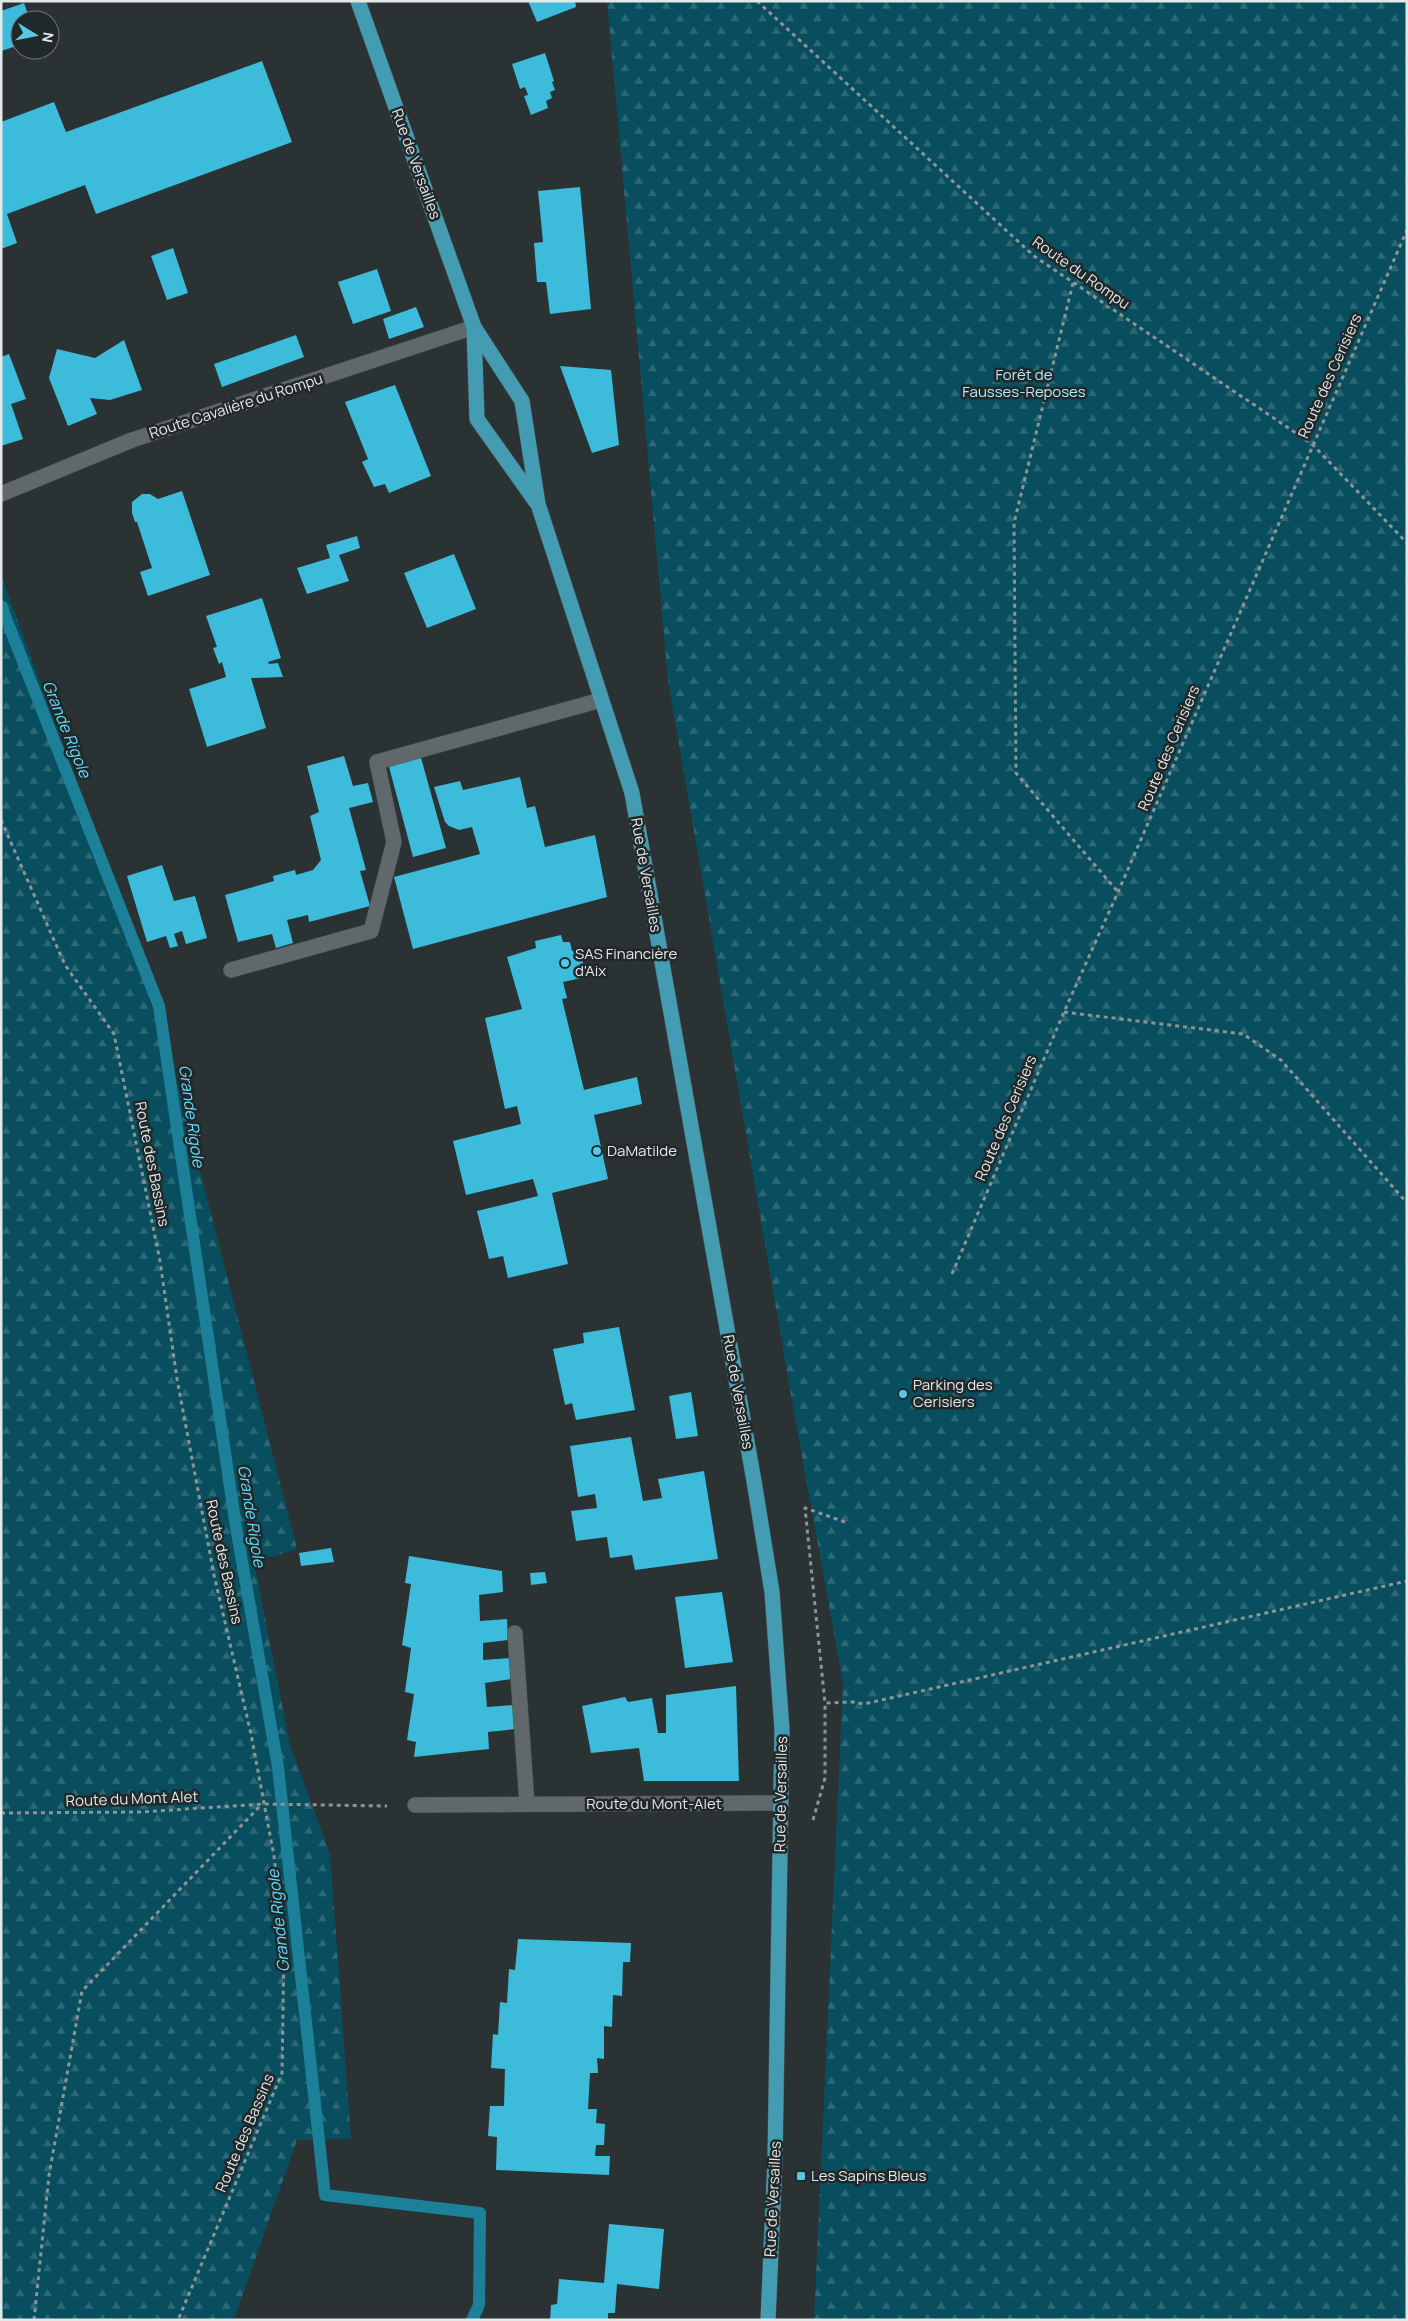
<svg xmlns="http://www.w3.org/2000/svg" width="1408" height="2321" viewBox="0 0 1408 2321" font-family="Manrope,sans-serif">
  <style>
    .forest { fill: url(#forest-firs) }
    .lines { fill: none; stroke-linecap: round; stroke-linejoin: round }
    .stream { stroke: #1c8198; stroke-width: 12 }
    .building { fill: #3cbcda }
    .minor-casing { stroke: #495051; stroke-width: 16 }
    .major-casing { stroke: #495051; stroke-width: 16 }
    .path { stroke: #8d9495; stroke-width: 3; stroke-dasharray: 4 4; stroke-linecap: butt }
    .minor { stroke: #60686b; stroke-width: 15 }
    .major { stroke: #439cb1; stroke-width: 15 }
    .poi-dot { fill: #59c8e5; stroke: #21282a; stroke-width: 2 }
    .labels { text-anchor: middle; stroke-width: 5; stroke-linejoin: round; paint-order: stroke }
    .street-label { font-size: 15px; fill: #e3e8e9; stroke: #21282a }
    .park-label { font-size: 15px; fill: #b5eafa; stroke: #21282a }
    .poi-label { font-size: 15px; fill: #e3e8e9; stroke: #21282a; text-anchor: start }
    .water-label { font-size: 16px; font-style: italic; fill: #62ddfc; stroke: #21282a }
  </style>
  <defs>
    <pattern id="forest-firs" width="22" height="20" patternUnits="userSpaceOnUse" patternTransform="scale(1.25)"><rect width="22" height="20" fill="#084e5e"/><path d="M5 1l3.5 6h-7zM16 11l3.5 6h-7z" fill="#2c6875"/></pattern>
  </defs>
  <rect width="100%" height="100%" fill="#2a3234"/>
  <g class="forest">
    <polygon points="607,1 1407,1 1407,2320 814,2320 843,1683 792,1401 668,680"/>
    <polygon points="1,575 156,999 297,1549 254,1562 290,1745 330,1854 351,2139 297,2140 234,2320 1,2320"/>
  </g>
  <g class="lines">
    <polyline class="stream" points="1,606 159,1006 236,1527 278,1767 325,2195 480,2213 479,2305 472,2320"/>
  </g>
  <g class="building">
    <polygon points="528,1 575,1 576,7 537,22"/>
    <polygon points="24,3 30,20 20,20 20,45 1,51 1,11"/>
    <polygon points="545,53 554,81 552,82 555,90 550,92 552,98 546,101 548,108 531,115 524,96 528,95 525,87 520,89 512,64"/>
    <polygon points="262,61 292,142 96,214 85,185 7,214 17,243 1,249 1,122 54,102 66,132"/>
    <polygon points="580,187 591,309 550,314 546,282 537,282 534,243 543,242 538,191"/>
    <polygon points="173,248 188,293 167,300 151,256"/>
    <polygon points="377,269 391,311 353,324 338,282"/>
    <polygon points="416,307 424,327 389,339 383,319"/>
    <polygon points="296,335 304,357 222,387 214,364"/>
    <polygon points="124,340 142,390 110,400 90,398 97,414 68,426 49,378 57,349 95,358"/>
    <polygon points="9,354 26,399 11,404 23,439 1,446 1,357"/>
    <polygon points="560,366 611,370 619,445 592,453"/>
    <polygon points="395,385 431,476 389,493 385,484 374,487 362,462 368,459 345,402"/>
    <polygon points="182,491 210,575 148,596 140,572 152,568 137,522 135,522 132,513 132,502 142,494 150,494 158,499"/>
    <polygon points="357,536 360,548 339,555 349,581 307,594 297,568 330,558 326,545"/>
    <polygon points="454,554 476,609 427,628 404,573"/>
    <polygon points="262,598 281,658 268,662 269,664 278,663 283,677 251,678 266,728 207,747 189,689 226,677 222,662 219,664 213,648 217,647 206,616"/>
    <polygon points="420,754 446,848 413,857 388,763"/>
    <polygon points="344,756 353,786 368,783 373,802 349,808 366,870 360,871 370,906 309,922 308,915 287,920 293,943 276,948 272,934 238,942 225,895 274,881 273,876 295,870 296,875 313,870 321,860 310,816 319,812 307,766"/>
    <polygon points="520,777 527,808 535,806 545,847 595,835 607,897 413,949 394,877 480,854 472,827 459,830 449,826 445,822 434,787 460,781 463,790"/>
    <polygon points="162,865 174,901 195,896 207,938 186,944 182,931 174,934 178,946 170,948 166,936 147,942 127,876"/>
    <polygon points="561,935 563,942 570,942 572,951 580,950 586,977 563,982 567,998 562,999 584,1090 637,1077 642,1104 594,1115 608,1179 552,1193 568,1264 508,1278 503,1256 489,1259 477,1211 538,1196 533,1179 466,1195 453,1141 521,1124 517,1106 505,1109 485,1018 522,1009 507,957 536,948 535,941"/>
    <polygon points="619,1327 635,1410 576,1420 572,1403 565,1405 553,1349 584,1343 583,1333"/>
    <polygon points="691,1392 698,1436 676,1439 669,1396"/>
    <polygon points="631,1437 643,1501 662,1498 658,1479 704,1471 718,1559 635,1570 632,1555 610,1558 607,1537 576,1541 571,1511 597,1508 595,1494 578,1497 570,1446"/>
    <polygon points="331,1548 334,1562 301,1566 299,1553"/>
    <polygon points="409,1556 502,1571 503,1592 479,1595 480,1621 507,1619 508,1640 483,1643 483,1660 510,1658 511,1679 485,1683 487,1707 514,1705 516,1729 488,1732 489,1749 414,1757 416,1742 407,1740 414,1694 405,1692 411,1648 402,1645 411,1584 405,1583"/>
    <polygon points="545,1572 547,1583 531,1585 530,1573"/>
    <polygon points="722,1592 733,1662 685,1668 675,1597"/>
    <polygon points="736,1686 739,1781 644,1781 639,1748 591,1753 582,1706 625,1697 628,1702 652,1698 658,1733 666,1733 666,1695"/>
    <polygon points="518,1939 631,1943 630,1962 623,1962 622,1996 613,1995 612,2027 604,2026 604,2059 597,2058 598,2073 590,2073 588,2109 597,2109 596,2123 605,2124 604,2145 596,2145 595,2156 610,2156 609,2175 496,2170 497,2137 488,2136 490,2106 504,2106 505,2069 491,2068 493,2034 498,2035 500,2002 507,2003 509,1969 515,1970"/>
    <polygon points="609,2224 664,2229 659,2289 617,2284 615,2313 608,2313 608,2320 550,2320 551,2305 557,2304 559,2279 604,2283"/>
  </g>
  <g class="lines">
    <defs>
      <g id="minor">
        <polyline points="1,494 132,440 474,327"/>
        <polyline points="231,970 371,931 394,842 377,762 601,700"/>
        <polyline points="515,1633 527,1804"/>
        <polyline points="415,1805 781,1803"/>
      </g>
      <g id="major">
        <polyline points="358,1 474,327 522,401 538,504 632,793 754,1481 772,1592 782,1730 775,2159 768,2320"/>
        <polyline points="474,329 477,419 536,502"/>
      </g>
    </defs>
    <use href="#minor" class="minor-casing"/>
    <use href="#major" class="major-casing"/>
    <g class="path">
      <polyline points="757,1 1034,256 1312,444 1407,543"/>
      <polyline points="1073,283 1014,523 1016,773 1118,892"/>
      <polyline points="1,820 65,965 114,1034 160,1261 177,1379 214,1575 251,1734 274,1856 284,1947 282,2073 178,2320"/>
      <polyline points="1064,1012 1243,1034 1281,1060 1407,1203"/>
      <polyline points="952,1274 1064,1012 1118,892 1407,230"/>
      <polyline points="845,1522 805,1508 825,1703 853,1702 864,1704 1407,1581"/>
      <polyline points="1,1813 141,1812 263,1804 387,1806"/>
      <polyline points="813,1820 825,1778 825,1703"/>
      <polyline points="34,2320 49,2175 82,1991 262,1804"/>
    </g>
    <use href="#minor" class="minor"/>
    <use href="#major" class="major"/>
  </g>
  <g class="poi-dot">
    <circle cx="565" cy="963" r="5"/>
    <circle cx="597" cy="1151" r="5"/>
    <circle cx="903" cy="1394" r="5"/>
    <rect x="796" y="2171" width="10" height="10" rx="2.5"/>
  </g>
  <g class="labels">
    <g class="street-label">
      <text transform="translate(416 164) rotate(70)" y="5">Rue de Versailles</text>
      <text transform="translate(1081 273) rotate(35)" y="5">Route du Rompu</text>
      <text transform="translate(1330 376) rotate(-66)" y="5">Route des Cerisiers</text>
      <text transform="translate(236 406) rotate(-18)" y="5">Route Cavalière du Rompu</text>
      <text transform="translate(1169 748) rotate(-67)" y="5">Route des Cerisiers</text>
      <text transform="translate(646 875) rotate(80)" y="5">Rue de Versailles</text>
      <text transform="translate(1006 1118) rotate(-67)" y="5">Route des Cerisiers</text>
      <text transform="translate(152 1164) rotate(79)" y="5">Route des Bassins</text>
      <text transform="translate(738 1392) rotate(80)" y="5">Rue de Versailles</text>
      <text transform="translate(224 1562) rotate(78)" y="5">Route des Bassins</text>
      <text transform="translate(781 1794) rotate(-89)" y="5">Rue de Versailles</text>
      <text transform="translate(132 1799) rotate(-2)" y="5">Route du Mont Alet</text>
      <text x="654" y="1809">Route du Mont-Alet</text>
      <text transform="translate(245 2133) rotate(-67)" y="5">Route des Bassins</text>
      <text transform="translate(773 2199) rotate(-87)" y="5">Rue de Versailles</text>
    </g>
    <g class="park-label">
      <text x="1024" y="380">Forêt de<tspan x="1024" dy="17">Fausses-Reposes</tspan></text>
    </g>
    <g class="poi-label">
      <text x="575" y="959">SAS Financière<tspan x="575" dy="17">d'Aix</tspan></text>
      <text x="607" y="1156">DaMatilde</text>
      <text x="913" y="1390">Parking des<tspan x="913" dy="17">Cerisiers</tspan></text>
      <text x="811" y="2181">Les Sapins Bleus</text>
    </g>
    <g class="water-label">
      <text transform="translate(67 729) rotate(68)" y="6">Grande Rigole</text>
      <text transform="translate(192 1116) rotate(82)" y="6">Grande Rigole</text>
      <text transform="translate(252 1516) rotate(81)" y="6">Grande Rigole</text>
      <text transform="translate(278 1921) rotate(-96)" y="6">Grande Rigole</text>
    </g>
  </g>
  <rect width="1408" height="2321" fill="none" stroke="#e3e8e9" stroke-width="5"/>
  <g transform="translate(35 35) rotate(100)"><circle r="24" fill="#21282a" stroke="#6f7576"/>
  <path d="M0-4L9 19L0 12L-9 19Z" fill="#59c8e5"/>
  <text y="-8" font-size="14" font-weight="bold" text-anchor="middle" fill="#e3e8e9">N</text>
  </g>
</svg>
